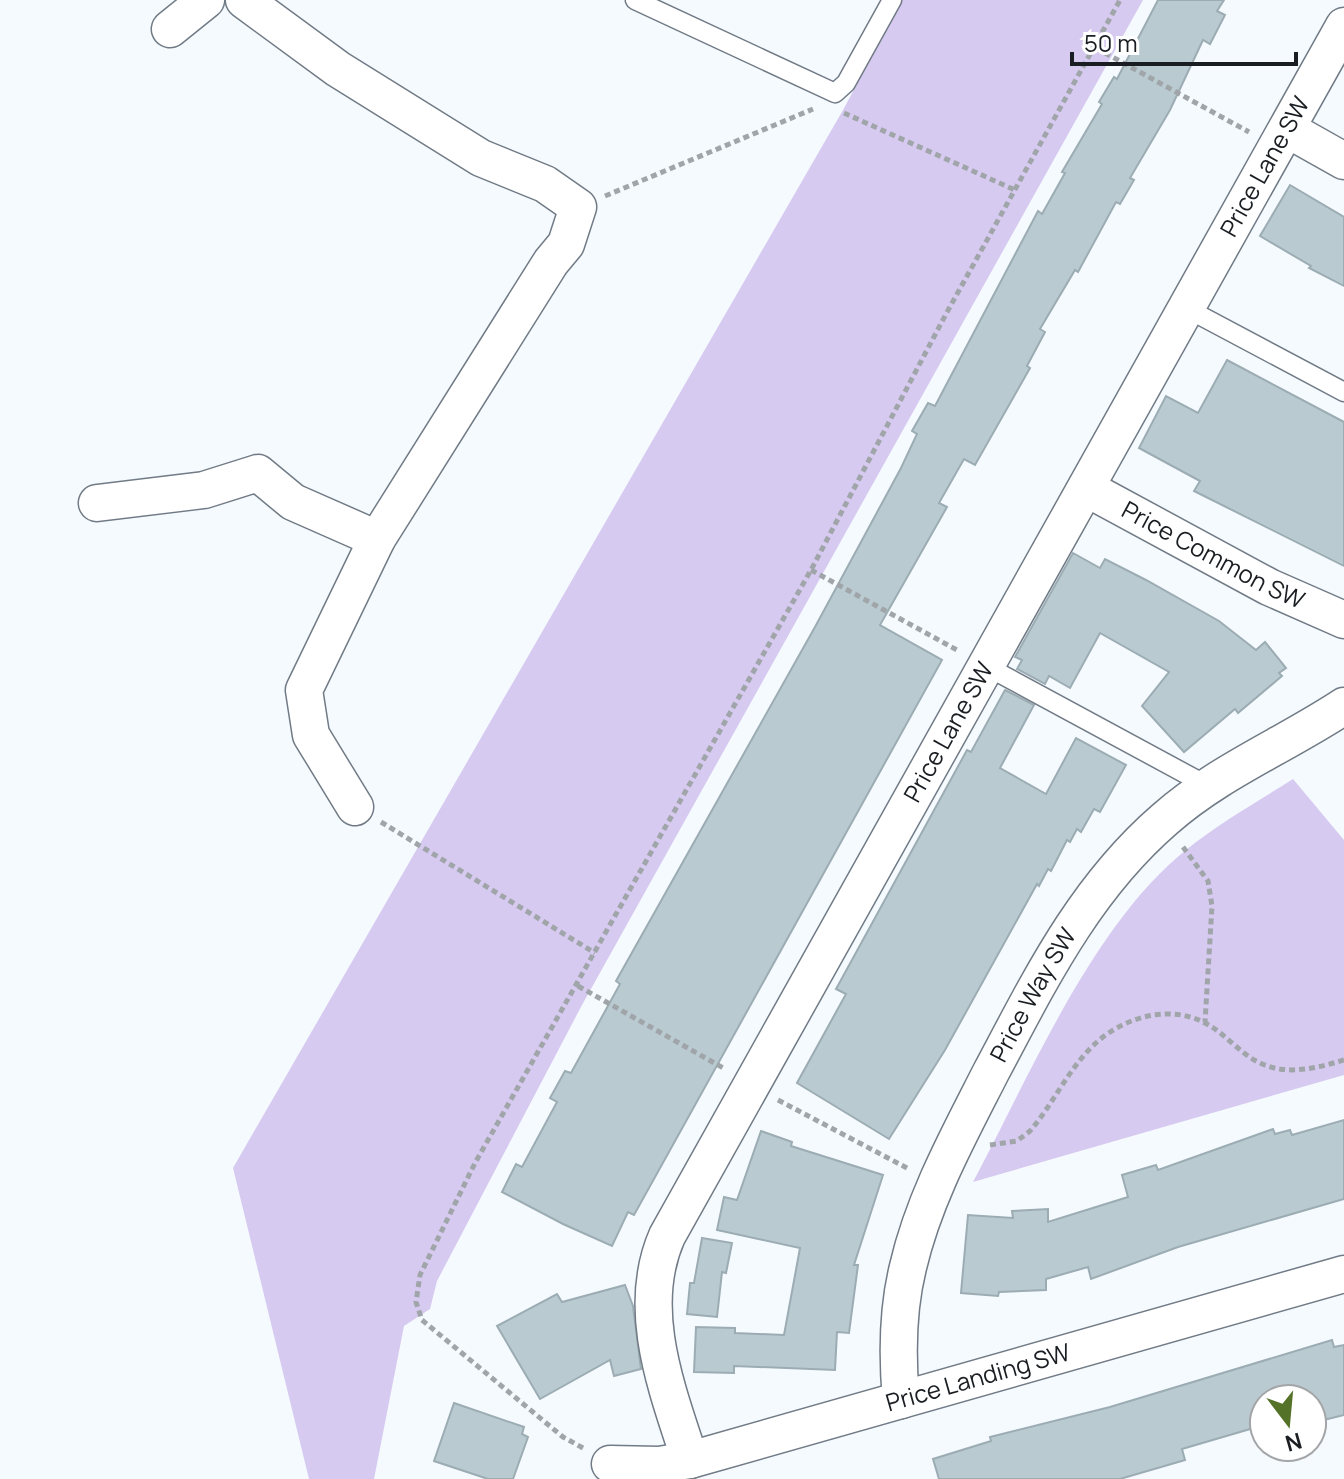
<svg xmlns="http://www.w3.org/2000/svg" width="1344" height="1479" viewBox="0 0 1344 1479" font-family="Manrope,sans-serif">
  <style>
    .green { fill: #d7caf0 }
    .building { fill: #bacad1; stroke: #9cacb3; stroke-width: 2 }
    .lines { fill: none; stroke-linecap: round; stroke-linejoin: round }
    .service-casing { stroke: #717b86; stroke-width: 21 }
    .minor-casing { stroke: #717b86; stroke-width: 39 }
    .path { stroke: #a0a5a9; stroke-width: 5; stroke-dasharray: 6 4; stroke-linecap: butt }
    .service { stroke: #fff; stroke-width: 18 }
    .minor { stroke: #fff; stroke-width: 36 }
    .labels { text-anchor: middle; stroke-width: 6; stroke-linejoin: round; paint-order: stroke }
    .street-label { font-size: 24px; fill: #1a1e22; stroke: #fff }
  </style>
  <rect width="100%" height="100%" fill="#f5faff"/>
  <g class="green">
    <polygon points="902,0 1143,0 582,1005 437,1281 430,1309 404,1326 374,1479 309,1479 233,1168 843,110"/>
    <path d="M1293 779 1344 840V1075L973 1182C1029 1077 1093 924 1186 850 1219 823 1257 802 1293 779Z"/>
  </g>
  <g class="building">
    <polygon points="1158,0 1224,0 1217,11 1225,15 1210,44 1203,40 1170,110 1130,178 1134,180 1120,204 1116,202 1078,272 1075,270 1040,329 1045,332 1027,366 1030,368 975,465 964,459 939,503 947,507 880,625 942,660 634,1215 628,1212 612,1246 563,1224 502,1192 516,1164 522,1167 557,1102 550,1098 565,1071 571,1073 620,984 616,981 815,627 901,468 917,434 912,431 928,403 935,406 1038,211 1042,214 1065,173 1062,172 1102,104 1099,102 1114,77 1117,79"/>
    <polygon points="1290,185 1344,217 1344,286 1309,268 1311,266 1260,236"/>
    <polygon points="1227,360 1344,422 1344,566 1194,491 1200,481 1139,448 1166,396 1198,413"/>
    <polygon points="1073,553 1100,568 1105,559 1146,580 1219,621 1256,650 1265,642 1286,668 1279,673 1282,676 1238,713 1235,709 1184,752 1142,706 1169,672 1100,633 1070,688 1049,676 1045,684 1017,669 1022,660 1015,657"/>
    <polygon points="1005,690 1034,705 1000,768 1046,794 1076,738 1126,765 1100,812 1094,809 1081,832 1077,829 1070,842 1067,840 1051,871 1048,869 1039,886 1037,884 945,1050 889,1139 797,1083 846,994 836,989 967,750 971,752"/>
    <polygon points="1344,1120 1344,1199 1178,1247 1091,1279 1088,1267 1046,1279 1046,1290 999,1292 998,1296 961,1293 968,1215 1013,1218 1012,1211 1048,1209 1048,1222 1128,1197 1122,1175 1156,1165 1158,1170 1273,1129 1275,1134 1290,1130 1292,1135"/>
    <polygon points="761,1131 792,1142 791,1146 883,1175 854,1265 858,1265 849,1333 837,1332 835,1370 734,1366 734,1373 694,1372 696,1327 735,1328 735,1333 784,1335 800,1248 717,1230 724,1197 737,1200"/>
    <polygon points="702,1238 732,1243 726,1273 722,1272 717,1317 687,1314 690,1283 694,1283"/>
    <polygon points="625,1285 633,1306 641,1369 614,1376 610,1360 540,1399 497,1326 557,1294 562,1302"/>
    <polygon points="1332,1340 1334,1347 1344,1345 1344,1415 1312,1423 1312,1399 1264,1399 1264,1425 1182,1449 1185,1460 1120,1479 939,1479 933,1459 991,1441 990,1437 1110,1407"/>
    <polygon points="454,1403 524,1427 522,1434 528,1437 513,1479 488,1479 434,1461"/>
  </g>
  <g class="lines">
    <defs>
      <g id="service">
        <polyline points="635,0 835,93 846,83 892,0"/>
        <polyline points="1186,308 1344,392"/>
        <polyline points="986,666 1208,786"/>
      </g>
      <g id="minor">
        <polyline points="244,0 338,69 481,158 545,184 578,207 566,244 551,262 377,539 304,690 311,735 355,807"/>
        <polyline points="170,29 206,0"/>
        <polyline points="1287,129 1344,161"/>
        <path id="s1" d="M1086 488 1269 587 1344 620"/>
        <polyline points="97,503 204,490 258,473 293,502 377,539"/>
        <path id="s2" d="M901 1400C897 1355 897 1311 908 1267 924 1198 959 1135 991 1072 1040 980 1084 889 1165 819 1218 772 1285 745 1344 706"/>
        <path id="s3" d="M690 1460C667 1389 635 1309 667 1236L1344 26"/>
        <path id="s4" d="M610 1464 659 1465 690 1460 1344 1274"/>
      </g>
    </defs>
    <use href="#service" class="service-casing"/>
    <use href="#minor" class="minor-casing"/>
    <g class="path">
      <polyline points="1096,48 1249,132"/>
      <polyline points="844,113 1015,190"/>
      <polyline points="605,196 813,109"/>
      <polyline points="811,570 957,650"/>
      <polyline points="381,822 595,953"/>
      <polyline points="1183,847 1208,881 1212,906 1205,1022"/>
      <polyline points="578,986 725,1069"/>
      <polyline points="778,1100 907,1168"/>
      <path d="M990 1145 1017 1141 1030 1131C1054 1103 1069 1067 1097 1042 1125 1017 1170 1004 1205 1023 1225 1033 1240 1054 1260 1063 1287 1076 1317 1068 1344 1060"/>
      <polyline points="583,1448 563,1437 422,1320 416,1302 420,1275 475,1163 811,570 946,314 1120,0"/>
    </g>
    <use href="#service" class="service"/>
    <use href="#minor" class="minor"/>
  </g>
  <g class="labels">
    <g class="street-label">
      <text dy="8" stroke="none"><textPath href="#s3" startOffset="1456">Price Lane SW</textPath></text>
      <text dy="8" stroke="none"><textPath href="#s1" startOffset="144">Price Common SW</textPath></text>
      <text dy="8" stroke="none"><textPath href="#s3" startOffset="808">Price Lane SW</textPath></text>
      <text dy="8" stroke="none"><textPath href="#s2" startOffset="434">Price Way SW</textPath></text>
      <text dy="8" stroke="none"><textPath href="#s4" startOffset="380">Price Landing SW</textPath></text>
    </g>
  </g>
  <g transform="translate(1288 1423) rotate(164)"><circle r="38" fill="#ffffff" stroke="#a3a5a7" stroke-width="2"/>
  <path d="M0-6L14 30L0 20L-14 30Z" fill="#557328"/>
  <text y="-12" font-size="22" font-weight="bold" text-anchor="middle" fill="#1a1e22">N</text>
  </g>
  <path d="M1072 52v12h224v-12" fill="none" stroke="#1a1e22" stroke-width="4"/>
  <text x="1084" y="52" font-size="24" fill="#1a1e22" stroke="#ffffff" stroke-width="6" paint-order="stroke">50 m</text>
</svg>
